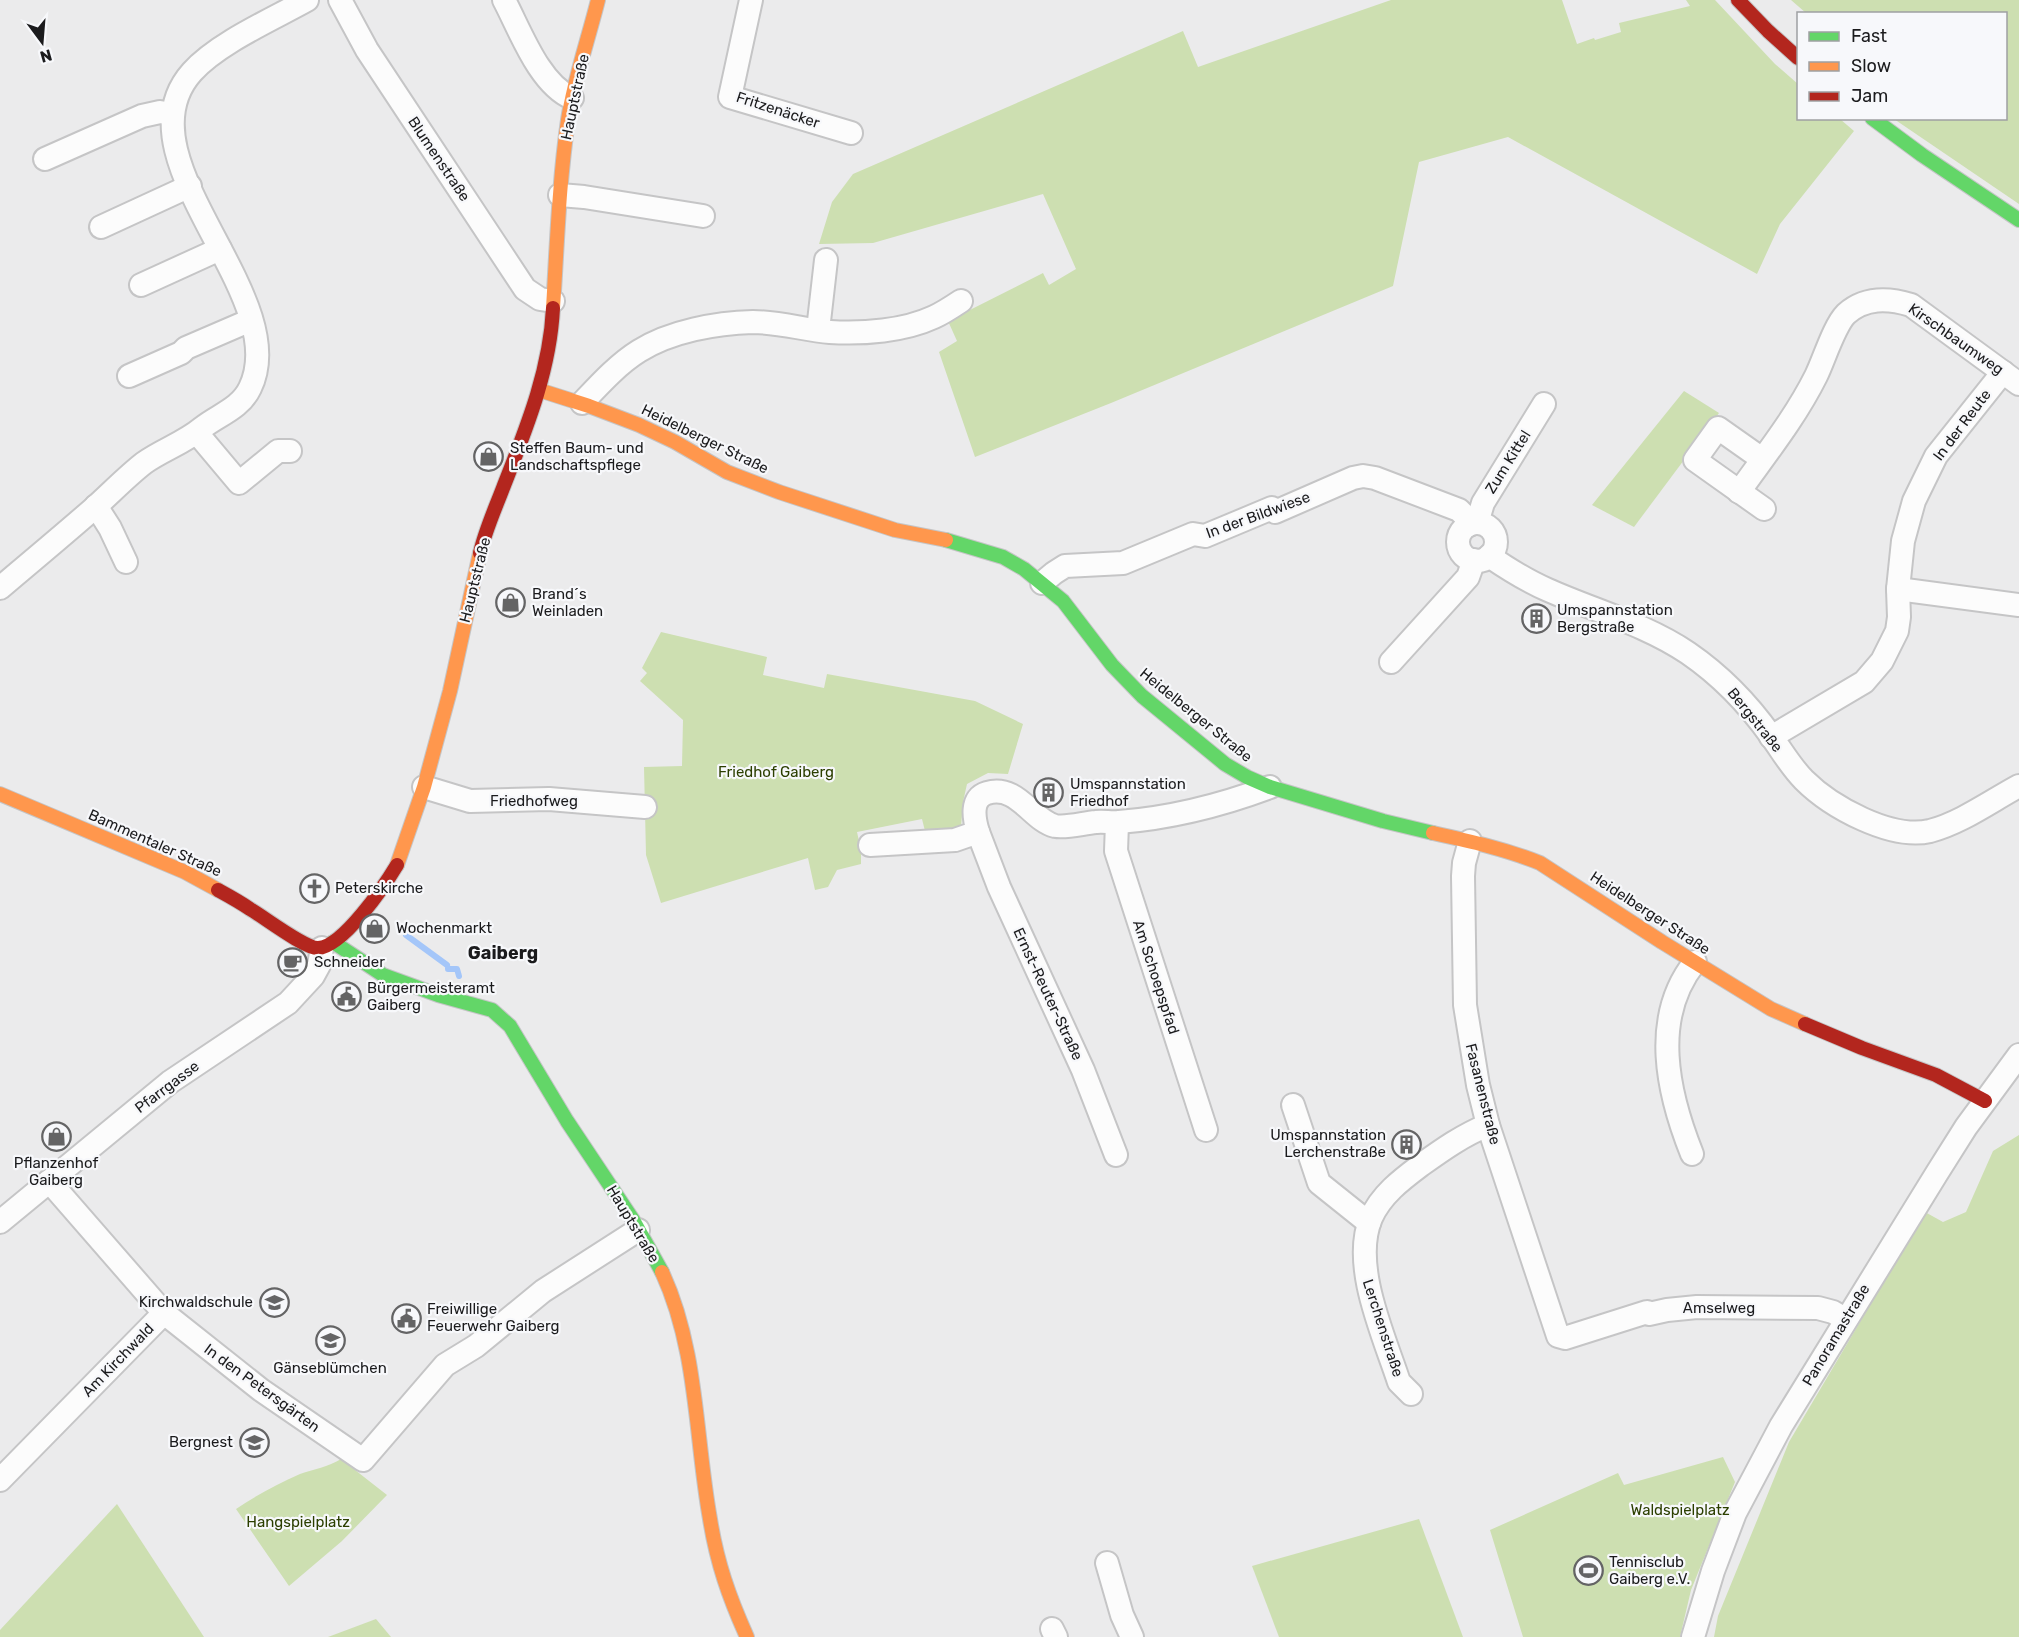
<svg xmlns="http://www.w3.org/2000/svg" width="2019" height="1637" viewBox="0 0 2019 1637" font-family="Rubik,sans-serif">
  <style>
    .green { fill: #cddfb1 }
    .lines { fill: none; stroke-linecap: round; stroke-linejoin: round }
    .stream { stroke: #a4c6f9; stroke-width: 6 }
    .street-casing { stroke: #c5c5c6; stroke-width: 26 }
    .fast-casing { stroke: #c5c5c6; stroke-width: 16 }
    .slow-casing { stroke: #c5c5c6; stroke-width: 16 }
    .jam-casing { stroke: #c5c5c6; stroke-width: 16 }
    .street { stroke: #fcfcfc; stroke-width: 22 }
    .fast { stroke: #63d668; stroke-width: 14 }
    .slow { stroke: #ff974d; stroke-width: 14 }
    .jam { stroke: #b3261e; stroke-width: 14 }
    .labels { text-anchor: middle; stroke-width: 4.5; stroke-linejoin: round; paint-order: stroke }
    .street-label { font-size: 15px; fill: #1b1b1d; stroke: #f7f8fb }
    .poi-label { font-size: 15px; fill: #1b1b1d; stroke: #f7f8fb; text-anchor: start }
    .park-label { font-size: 15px; fill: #2c3f00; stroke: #f7f8fb }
    .quarter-label { font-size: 18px; font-weight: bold; fill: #1b1b1d; stroke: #f7f8fb }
  </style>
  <rect width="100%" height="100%" fill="#ebebec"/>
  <g class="green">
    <polygon points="1391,0 1562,0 1577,44 1594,38 1595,40 1621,32 1619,23 1690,6 1686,0 1715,0 1775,64 1798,84 1798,118 1840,119 1854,131 1780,224 1757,274 1508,137 1419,162 1393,286 1111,403 975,457 939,352 957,341 948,321 1043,273 1049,285 1076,269 1043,194 873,243 819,244 832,202 853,174 1183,31 1198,67"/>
    <polygon points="1791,0 2019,0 2019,204 1894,119 2006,118 2006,14 1806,13"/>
    <polygon points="1684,391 1719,413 1634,527 1592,505"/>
    <polygon points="661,632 767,657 763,675 824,688 827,674 975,701 1023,724 1008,774 988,773 967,784 963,802 961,827 959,830 926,835 922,819 857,832 861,850 861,864 837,870 828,887 815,890 808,858 661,903 646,855 644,767 682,766 683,720 640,681 647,673 642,668"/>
    <polygon points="2019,1135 2019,1637 1714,1637 1718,1616 1789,1442 1925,1212 1943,1222 1966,1212 1993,1151"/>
    <polygon points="1723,1457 1735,1482 1691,1590 1680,1637 1523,1637 1490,1530 1618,1473 1624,1485"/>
    <path d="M341 1459 387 1495 342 1541 289 1586 236 1509C257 1495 277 1484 300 1474 314 1469 328 1467 341 1459Z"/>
    <polygon points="117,1504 204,1637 0,1637 0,1630"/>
    <polygon points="1419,1519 1463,1637 1279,1637 1252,1566"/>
    <polygon points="376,1619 391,1637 328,1637"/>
  </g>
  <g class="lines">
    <g class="stream">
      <polyline points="406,935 447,965"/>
      <polyline points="448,968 448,969 457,969 459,976"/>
    </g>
    <defs>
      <g id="street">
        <polyline points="340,0 367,50 525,289 540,299 553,301"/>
        <path d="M504 0C520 30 539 84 572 98"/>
        <polyline points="751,0 730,97 851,133"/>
        <polyline points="45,159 142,116 160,112 172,114"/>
        <polyline points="560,195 584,197 703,216"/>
        <polyline points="101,227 190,186"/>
        <polyline points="141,285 220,249"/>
        <polyline points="818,330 826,260"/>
        <polyline points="129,376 181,353 186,348 251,320"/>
        <path d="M582 403C599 385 618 364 639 351 671 331 716 323 753 322 779 322 805 330 830 332 863 334 904 331 934 317 943 313 952 307 961 301"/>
        <polyline points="197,433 239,483 278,451 290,451"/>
        <polyline points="1762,459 1718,428 1695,460 1764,509"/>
        <path d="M1739 492C1766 454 1795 418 1816 376 1824 360 1834 326 1846 314 1865 297 1888 298 1911 305L2019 384"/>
        <polyline points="96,506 110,528 126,562"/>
        <polyline points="1477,523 1483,503 1544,404"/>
        <circle cx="1477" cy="542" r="19"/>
        <path d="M1489 556C1508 569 1527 581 1548 590 1595 611 1645 624 1688 653 1720 675 1749 705 1771 736 1782 751 1791 767 1804 780 1831 807 1891 840 1930 831 1961 823 1991 801 2019 786"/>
        <polyline points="1042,583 1054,573 1065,566 1123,563 1193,534 1205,536 1272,508 1275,512 1353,478 1363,476 1375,478 1459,510 1466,517 1469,525"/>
        <path d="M0 588C31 562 62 536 93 509 110 494 126 477 144 463 162 450 184 443 202 428 218 415 240 409 250 388 295 296 115 158 192 72 218 43 273 19 307 0"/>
        <polyline points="1898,589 2019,605"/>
        <polyline points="1391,662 1468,577 1474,560"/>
        <polyline points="1771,737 1864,682 1882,661 1897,631 1899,617 1898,589 1903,541 1914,501 1936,456 2003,372"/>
        <polyline points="424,787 470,801 549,799 645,807"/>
        <polyline points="1117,823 1116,851 1206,1130"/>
        <polyline points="978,832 999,887 1083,1070 1116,1155"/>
        <polyline points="1470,841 1464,863 1463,876 1465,1005 1478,1085 1488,1125 1558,1336 1565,1338 1647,1312 1649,1314 1667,1310 1697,1307 1818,1308 1833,1312 1845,1319"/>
        <path d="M870 845 955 840 978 832C974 819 970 798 987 793 1018 784 1031 820 1055 826 1068 828 1083 823 1096 822 1104 821 1111 823 1119 822 1171 818 1222 805 1270 787"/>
        <polyline points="1293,1105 1319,1183 1369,1223"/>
        <path d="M1692 1154C1668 1094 1650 1018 1695 962"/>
        <polyline points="0,1222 170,1082 288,1003 313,976 319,965 322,948"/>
        <polyline points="164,1313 261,1390 363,1460 445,1365 476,1346 543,1291 638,1230"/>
        <path d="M1411 1394 1399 1382C1384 1336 1351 1265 1371 1218 1381 1195 1401 1180 1421 1165 1442 1150 1463 1135 1488 1125"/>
        <polyline points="0,1480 164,1313 49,1181"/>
        <polyline points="1107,1563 1122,1615 1132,1637"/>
        <polyline points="1052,1629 1056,1637"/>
        <polyline points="1693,1637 1713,1571 1735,1513 1781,1426 1937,1173 1966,1127 2019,1055"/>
      </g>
      <g id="fast">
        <polyline points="1872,118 1922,155 2019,220"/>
        <polyline points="946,540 1003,557 1024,569 1063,601 1112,665 1142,696 1225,764 1247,777 1270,787 1383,821 1433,833"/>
        <polyline points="333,942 383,975 438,995 492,1010 510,1026 567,1121 633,1220 662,1272"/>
      </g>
      <g id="slow">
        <path d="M553 308C557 245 559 182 568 120 574 80 588 40 598 0"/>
        <polyline points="539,390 589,406 639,425 675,442 727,472 779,492 895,530 946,540"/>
        <polyline points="0,794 185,872 218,890"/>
        <path d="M1433 833C1469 841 1505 849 1540 863L1662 942 1771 1009 1805 1024"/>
        <polyline points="397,865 424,787 450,691 480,553"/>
        <path d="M662 1272C698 1350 695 1436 710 1519 717 1563 729 1597 747 1637"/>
      </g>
      <g id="jam">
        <polyline points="1738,0 1768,31 1798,58"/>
        <path d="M480 553C485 531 495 509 503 488 526 429 550 371 553 308"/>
        <path d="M218 890C229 896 240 902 250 909 264 917 304 948 318 948 343 947 385 885 397 865"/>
        <polyline points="1805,1024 1862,1048 1936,1075 1985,1101"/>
      </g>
    </defs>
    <use href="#street" class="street-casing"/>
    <use href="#fast" class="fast-casing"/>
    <use href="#slow" class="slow-casing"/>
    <use href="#jam" class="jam-casing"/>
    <use href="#street" class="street"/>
    <use href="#fast" class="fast"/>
    <use href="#slow" class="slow"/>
    <use href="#jam" class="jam"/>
  </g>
  <defs>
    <symbol id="shop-ring" viewBox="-11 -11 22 22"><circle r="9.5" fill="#f7f8fb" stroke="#646465" stroke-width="1.5"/><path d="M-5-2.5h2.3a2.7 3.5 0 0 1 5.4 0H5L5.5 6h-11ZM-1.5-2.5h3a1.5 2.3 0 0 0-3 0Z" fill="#646465"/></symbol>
    <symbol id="building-ring" viewBox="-11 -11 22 22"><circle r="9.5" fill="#f7f8fb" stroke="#646465" stroke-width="1.5"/><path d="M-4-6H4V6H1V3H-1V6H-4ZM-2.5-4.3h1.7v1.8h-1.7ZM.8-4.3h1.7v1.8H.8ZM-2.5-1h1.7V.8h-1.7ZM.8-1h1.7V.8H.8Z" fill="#646465"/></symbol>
    <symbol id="church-ring" viewBox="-11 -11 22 22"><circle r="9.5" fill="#f7f8fb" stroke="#646465" stroke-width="1.5"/><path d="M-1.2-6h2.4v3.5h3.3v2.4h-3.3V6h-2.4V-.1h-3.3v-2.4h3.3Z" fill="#646465"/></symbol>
    <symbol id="cafe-ring" viewBox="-11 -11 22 22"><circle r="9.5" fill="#f7f8fb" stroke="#646465" stroke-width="1.5"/><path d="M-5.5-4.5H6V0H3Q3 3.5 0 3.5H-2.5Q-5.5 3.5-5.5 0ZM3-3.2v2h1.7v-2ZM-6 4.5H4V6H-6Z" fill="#646465"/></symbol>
    <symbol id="civic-ring" viewBox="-11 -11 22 22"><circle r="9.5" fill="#f7f8fb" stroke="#646465" stroke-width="1.5"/><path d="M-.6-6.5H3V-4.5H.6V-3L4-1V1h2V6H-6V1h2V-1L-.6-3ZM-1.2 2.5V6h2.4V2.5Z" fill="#646465"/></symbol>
    <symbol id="school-ring" viewBox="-11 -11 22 22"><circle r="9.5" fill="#f7f8fb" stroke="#646465" stroke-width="1.5"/><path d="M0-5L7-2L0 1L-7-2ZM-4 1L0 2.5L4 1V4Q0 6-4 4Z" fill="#646465"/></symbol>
    <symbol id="stadium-ring" viewBox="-11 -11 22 22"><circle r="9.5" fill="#f7f8fb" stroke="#646465" stroke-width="1.5"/><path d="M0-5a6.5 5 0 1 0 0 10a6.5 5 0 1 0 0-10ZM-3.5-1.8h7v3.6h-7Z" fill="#646465"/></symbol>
  </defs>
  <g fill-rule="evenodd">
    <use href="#shop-ring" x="472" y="440" width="33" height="33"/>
    <use href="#shop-ring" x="494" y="586" width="33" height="33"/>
    <use href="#building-ring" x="1520" y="602" width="33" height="33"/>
    <use href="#building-ring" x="1032" y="776" width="33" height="33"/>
    <use href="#church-ring" x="298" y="872" width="33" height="33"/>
    <use href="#shop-ring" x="358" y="912" width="33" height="33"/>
    <use href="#cafe-ring" x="276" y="946" width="33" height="33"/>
    <use href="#civic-ring" x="330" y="980" width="33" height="33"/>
    <use href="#shop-ring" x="40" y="1120" width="33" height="33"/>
    <use href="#building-ring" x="1390" y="1128" width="33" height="33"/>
    <use href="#school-ring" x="258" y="1286" width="33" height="33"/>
    <use href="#civic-ring" x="390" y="1302" width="33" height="33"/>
    <use href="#school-ring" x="314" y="1324" width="33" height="33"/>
    <use href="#school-ring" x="238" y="1426" width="33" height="33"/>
    <use href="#stadium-ring" x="1572" y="1554" width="33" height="33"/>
  </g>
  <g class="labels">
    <g class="street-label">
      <text transform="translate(575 97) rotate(-78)" y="5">Hauptstraße</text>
      <text transform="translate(778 110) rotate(18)" y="5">Fritzenäcker</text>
      <text transform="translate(439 159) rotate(56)" y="5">Blumenstraße</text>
      <text transform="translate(1956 339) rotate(35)" y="5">Kirschbaumweg</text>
      <text transform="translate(1962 425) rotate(-53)" y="5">In der Reute</text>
      <text transform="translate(705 439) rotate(26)" y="5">Heidelberger Straße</text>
      <text transform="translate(1508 462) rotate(-58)" y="5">Zum Kittel</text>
      <text transform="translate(1258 515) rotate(-20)" y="5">In der Bildwiese</text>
      <text transform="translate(475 580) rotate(-76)" y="5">Hauptstraße</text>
      <text transform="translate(1196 715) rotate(39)" y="5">Heidelberger Straße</text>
      <text transform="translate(1755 720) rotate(51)" y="5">Bergstraße</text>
      <text x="534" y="806">Friedhofweg</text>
      <text transform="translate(155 843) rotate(24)" y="5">Bammentaler Straße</text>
      <text transform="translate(1650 913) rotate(33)" y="5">Heidelberger Straße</text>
      <text transform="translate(1156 977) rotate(72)" y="5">Am Schoepspfad</text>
      <text transform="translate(1048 994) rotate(65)" y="5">Ernst-Reuter-Straße</text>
      <text transform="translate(167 1087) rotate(-37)" y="5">Pfarrgasse</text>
      <text transform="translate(1483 1094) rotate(76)" y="5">Fasanenstraße</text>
      <text transform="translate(633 1224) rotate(59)" y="5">Hauptstraße</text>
      <text x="1719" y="1313">Amselweg</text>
      <text transform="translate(1383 1328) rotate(72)" y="5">Lerchenstraße</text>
      <text transform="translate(1836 1335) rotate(-59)" y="5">Panoramastraße</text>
      <text transform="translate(118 1360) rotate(-46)" y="5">Am Kirchwald</text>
      <text transform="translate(262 1388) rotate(36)" y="5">In den Petersgärten</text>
    </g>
    <g class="poi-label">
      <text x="510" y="453">Steffen Baum- und<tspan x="510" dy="17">Landschaftspflege</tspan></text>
      <text x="532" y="599">Brand´s<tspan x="532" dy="17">Weinladen</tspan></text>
      <text x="1557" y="615">Umspannstation<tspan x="1557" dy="17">Bergstraße</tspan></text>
      <text x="1070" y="789">Umspannstation<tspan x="1070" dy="17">Friedhof</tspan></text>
      <text x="335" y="893">Peterskirche</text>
      <text x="396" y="933">Wochenmarkt</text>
      <text x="314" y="967">Schneider</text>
      <text x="367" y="993">Bürgermeisteramt<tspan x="367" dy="17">Gaiberg</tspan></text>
      <text x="1386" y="1140" text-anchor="end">Umspannstation<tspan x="1386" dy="17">Lerchenstraße</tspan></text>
      <text x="56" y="1168" text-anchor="middle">Pflanzenhof<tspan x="56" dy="17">Gaiberg</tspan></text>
      <text x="253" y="1307" text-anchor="end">Kirchwaldschule</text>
      <text x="427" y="1314">Freiwillige<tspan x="427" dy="17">Feuerwehr Gaiberg</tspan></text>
      <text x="330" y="1373" text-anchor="middle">Gänseblümchen</text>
      <text x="233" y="1447" text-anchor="end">Bergnest</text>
      <text x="1609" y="1567">Tennisclub<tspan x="1609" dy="17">Gaiberg e.V.</tspan></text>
    </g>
    <g class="park-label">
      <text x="776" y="777">Friedhof Gaiberg</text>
      <text x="1680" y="1515">Waldspielplatz</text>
      <text x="298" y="1527">Hangspielplatz</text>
    </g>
    <g class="quarter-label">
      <text x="503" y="959">Gaiberg</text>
    </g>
  </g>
  <rect x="1797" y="12" width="210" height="108" fill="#f7f8fb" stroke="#9fa0a2" stroke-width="1.5"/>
  <rect x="1809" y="32" width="30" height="9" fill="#63d668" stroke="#9fa0a2" stroke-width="1.5"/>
  <text x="1851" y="42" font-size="18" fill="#1b1b1d">Fast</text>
  <rect x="1809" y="62" width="30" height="9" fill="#ff974d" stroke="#9fa0a2" stroke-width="1.5"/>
  <text x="1851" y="72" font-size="18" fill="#1b1b1d">Slow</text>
  <rect x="1809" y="92" width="30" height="9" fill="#b3261e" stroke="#9fa0a2" stroke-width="1.5"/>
  <text x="1851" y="102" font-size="18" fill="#1b1b1d">Jam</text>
  <g transform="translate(42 42) rotate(164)" stroke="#f7f8fb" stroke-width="4.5" paint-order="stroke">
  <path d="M0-4.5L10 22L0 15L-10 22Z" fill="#1b1b1d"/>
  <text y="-9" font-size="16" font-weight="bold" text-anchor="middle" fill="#1b1b1d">N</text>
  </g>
</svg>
